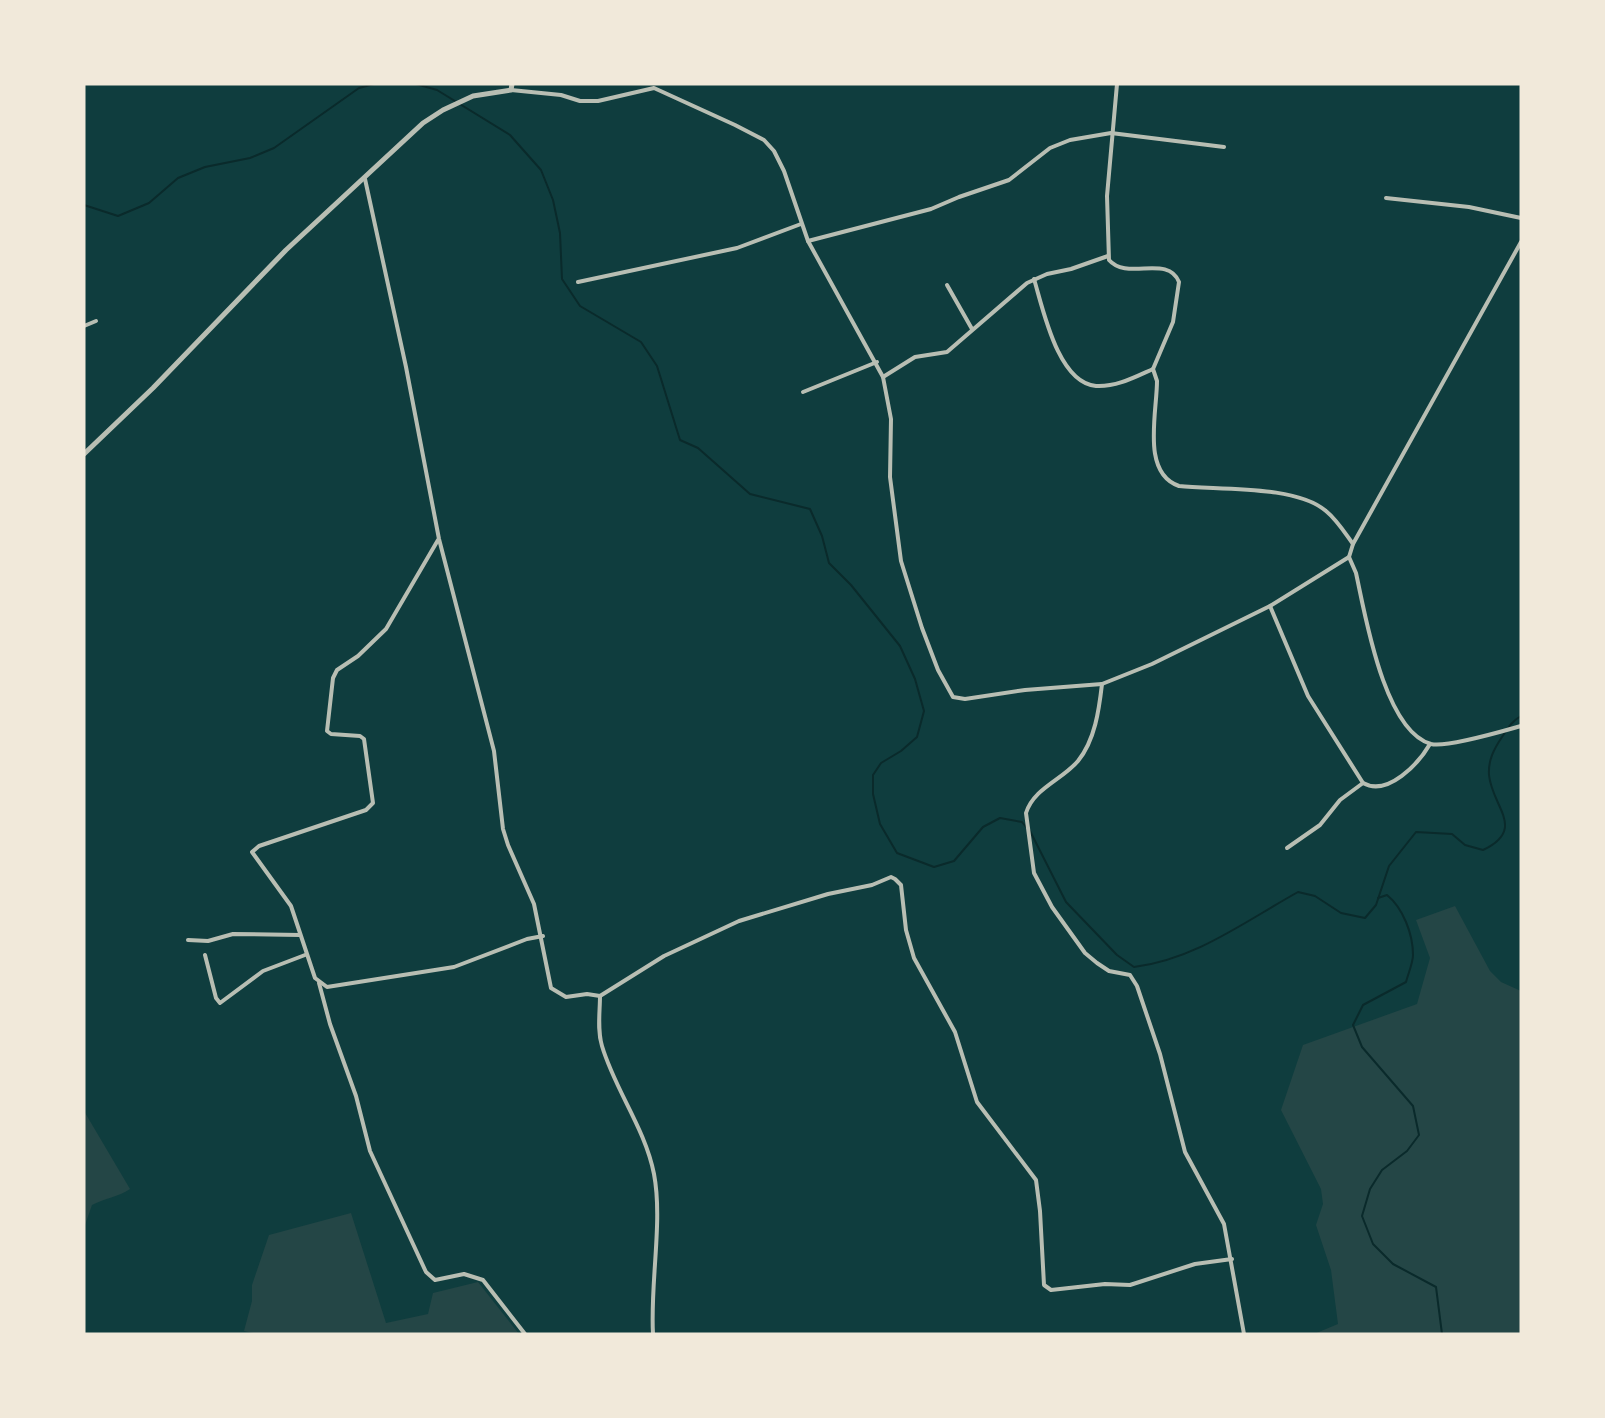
<svg xmlns="http://www.w3.org/2000/svg" width="1605" height="1418" viewBox="0 0 1605 1418" font-family="'Fira Sans',sans-serif">
  <style>
    .green { fill: #244646 }
    .lines { fill: none; stroke-linecap: round; stroke-linejoin: round }
    .stream { stroke: #0a2a2b; stroke-width: 2 }
    .minor { stroke: #b8beb3; stroke-width: 4 }
    .tertiary { stroke: #b8beb3; stroke-width: 5 }
  </style>
  <rect width="100%" height="100%" fill="#0f3d3e"/>
  <g class="green">
    <polygon points="1455,906 1490,971 1501,982 1521,991 1521,1334 1314,1334 1338,1324 1331,1270 1316,1225 1323,1204 1321,1189 1281,1110 1303,1045 1417,1004 1430,958 1416,920"/>
    <path d="M84 1111 130 1189C118 1197 105 1198 92 1205L84 1228Z"/>
    <polygon points="351,1213 386,1323 428,1314 433,1293 478,1282 519,1334 257,1334 244,1331 252,1301 252,1285 269,1235"/>
  </g>
  <g class="lines">
    <g class="stream">
      <polyline points="416,84 437,90 510,135 541,170 553,200 560,233 562,279 580,306 641,342 657,366 680,440 698,448 750,494 810,509 822,536 829,563 851,585 900,646 915,679 924,711 917,737 901,751 881,763 873,775 873,794 880,824 897,853 934,867 954,861 983,827 1000,818 1022,822 1026,827"/>
      <polyline points="84,205 118,216 149,203 178,178 205,167 250,158 274,148 359,88 374,84"/>
      <path d="M1030 831 1066 902 1117 955 1134 967C1196 959 1244 922 1298 892L1315 896 1341 913 1365 918 1376 905 1389 866 1416 832 1452 834 1465 845 1483 850C1527 829 1492 807 1489 775 1488 760 1494 749 1502 737 1508 728 1512 721 1521 716"/>
      <path d="M1378 898 1387 895C1403 908 1413 934 1413 955 1413 963 1408 974 1406 982L1363 1005 1353 1025 1362 1047 1413 1106 1419 1135 1407 1151 1382 1170 1370 1189 1362 1216 1373 1244 1393 1264 1436 1287 1442 1334"/>
    </g>
    <g class="minor">
      <path d="M1117 84 1107 196 1109 260C1127 281 1168 254 1179 282L1173 322 1153 369 1157 381C1157 413 1141 473 1179 486 1219 490 1296 485 1326 511 1337 520 1345 533 1353 544"/>
      <path d="M511 90 561 95 580 101H598L654 88 735 125 764 140 774 151 784 171 808 241 883 377 891 419 890 477 901 561 922 628 938 670 953 697 965 699 1025 690 1102 684 1152 664 1270 606 1349 557 1356 573C1365 614 1384 731 1431 744 1447 748 1503 731 1521 726"/>
      <path d="M365 179 406 367 439 539 494 751 503 829 508 845 534 904 551 988 566 997 587 994 600 996C600 1012 597 1030 602 1046 615 1090 645 1128 654 1174 663 1221 650 1283 653 1334"/>
      <polyline points="1386,198 1469,207 1521,218"/>
      <polyline points="808,241 931,209 959,197 1009,180 1050,148 1070,140 1111,133 1224,147"/>
      <path d="M1034 279C1043 309 1058 383 1096 386 1117 387 1135 377 1153 369"/>
      <polyline points="578,282 737,248 801,224"/>
      <polyline points="947,285 972,329"/>
      <polyline points="84,326 96,321"/>
      <polyline points="883,377 915,357 947,352 1027,283 1047,274 1071,269 1108,256"/>
      <polyline points="803,392 877,362"/>
      <polyline points="438,540 386,629 358,656 337,670 333,678 327,731 331,734 360,736 364,739 373,803 366,810 259,846 252,852 291,906 315,978 327,987 454,967 527,939 543,936"/>
      <polyline points="1349,557 1353,544 1521,242"/>
      <path d="M1270 606 1308 696 1363 783C1388 797 1419 763 1430 744"/>
      <path d="M1102 684C1099 710 1095 740 1078 761 1062 780 1034 788 1026 813L1034 873 1052 907 1085 953 1097 963 1109 971 1130 975 1137 986 1160 1054 1185 1152 1224 1224 1244 1334"/>
      <polyline points="1287,848 1320,825 1340,800 1363,783"/>
      <polyline points="188,940 208,941 233,934 300,935"/>
      <polyline points="205,955 216,998 220,1003 263,971 305,955"/>
      <polyline points="319,983 330,1024 356,1096 370,1151 426,1272 435,1280 464,1274 483,1280 525,1334"/>
      <polyline points="600,996 664,956 739,921 828,894 872,885 891,877 895,879 901,885 906,930 914,958 955,1032 977,1102 1036,1180 1040,1211 1044,1285 1051,1290 1105,1284 1130,1285 1195,1264 1232,1259"/>
    </g>
    <polyline class="tertiary" points="84,454 153,388 286,250 423,123 443,110 473,96 511,90 512,84"/>
  </g>
  <rect width="1605" height="1418" fill="none" stroke="#f1e9da" stroke-width="171"/>
</svg>
